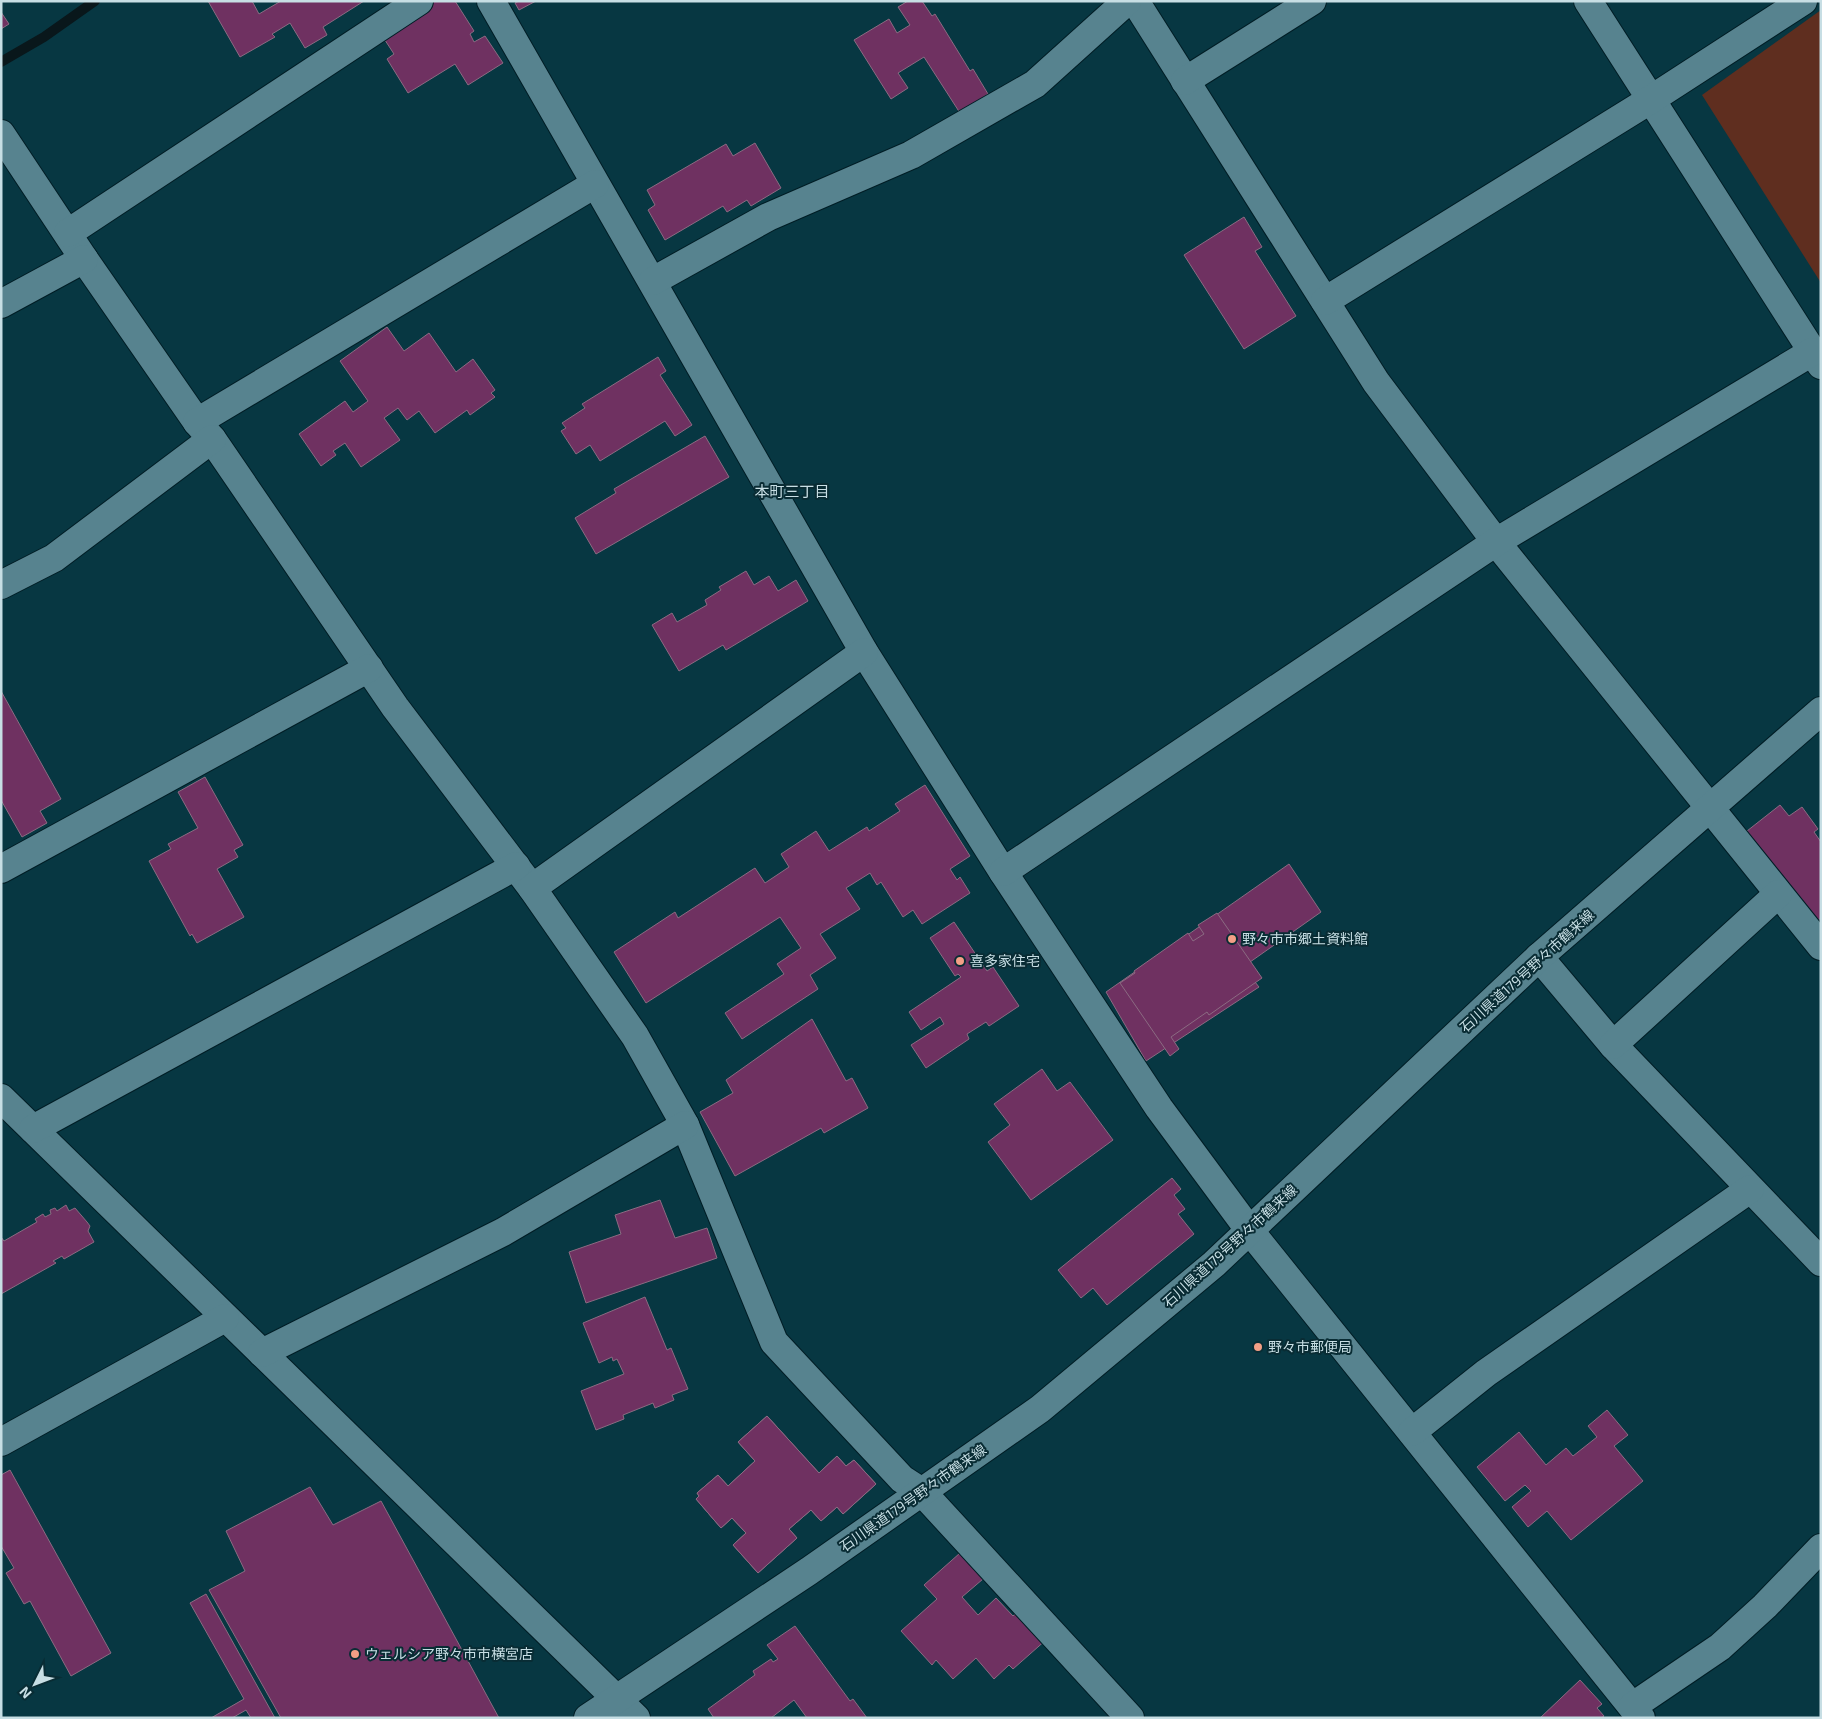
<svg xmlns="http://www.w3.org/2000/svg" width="1822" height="1719" viewBox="0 0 1822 1719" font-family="'Exo 2','Noto Sans JP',sans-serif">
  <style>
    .green { fill: #5f2e1f }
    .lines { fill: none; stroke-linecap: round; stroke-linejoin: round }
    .stream { stroke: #09171b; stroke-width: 10 }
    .building { fill: #6f3161; stroke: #8b6b82 }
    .minor-casing { stroke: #001d25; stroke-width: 30 }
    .secondary-casing { stroke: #001d25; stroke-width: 30 }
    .minor { stroke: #57838f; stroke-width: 28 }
    .secondary { stroke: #57838f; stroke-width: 28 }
    .poi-dot { fill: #f39f86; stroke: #092c34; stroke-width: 2 }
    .labels { text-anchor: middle; stroke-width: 4; stroke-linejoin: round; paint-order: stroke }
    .poi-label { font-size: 14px; fill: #c7dee4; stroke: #092c34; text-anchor: start }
    .street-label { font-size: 14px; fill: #c7dee4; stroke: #092c34 }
    .neighbourhood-label { font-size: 15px; fill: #c7dee4; stroke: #092c34 }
  </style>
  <rect width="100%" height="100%" fill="#073742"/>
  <polygon class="green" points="1821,10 1821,283 1702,95"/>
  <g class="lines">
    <polyline class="stream" points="1,62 44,37 95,1"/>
  </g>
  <g class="building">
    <polygon points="208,1 252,1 259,14 281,1 364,1 323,27 327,35 305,48 290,23 272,34 275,37 240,57"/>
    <polygon points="433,1 455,1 474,31 470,34 474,42 485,36 503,63 468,85 455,64 408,93 387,59 394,54 381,34"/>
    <polygon points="519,1 536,1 519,10 515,3"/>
    <polygon points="908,1 922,1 932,16 935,14 970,71 973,69 988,94 960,113 924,57 898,73 908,88 891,99 854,40 889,19 897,33 910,25 898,7"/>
    <polygon points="1,12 9,24 1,29"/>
    <polygon points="755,143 781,188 751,206 747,200 727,212 723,206 665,240 648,210 655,205 647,190 726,144 733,156"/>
    <polygon points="1244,217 1262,247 1255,251 1296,316 1244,349 1184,255"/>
    <polygon points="387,327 404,351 429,333 456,372 473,359 495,390 491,393 495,397 470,415 467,410 435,433 419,411 407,420 398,408 384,418 400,440 361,467 345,443 333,451 336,455 321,466 299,434 345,401 353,412 368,401 340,361"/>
    <polygon points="658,357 666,371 660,375 692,425 675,436 665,421 600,461 590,445 576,454 561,431 566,428 562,423 585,408 582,404"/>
    <polygon points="705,436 729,477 596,554 575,518 616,493 614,489"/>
    <polygon points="746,571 754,585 769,576 778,591 796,580 808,601 726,650 723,645 679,671 652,625 672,613 677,622 707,605 705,600 721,590 719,587"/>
    <polygon points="1,691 61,799 40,811 47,823 22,837 1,800"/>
    <polygon points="205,777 243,845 234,850 238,857 217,869 244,917 197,943 192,934 190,936 149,861 171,849 168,844 198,828 178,792"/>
    <polygon points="925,785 970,856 950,869 957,880 960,877 970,893 922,924 913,910 903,917 881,882 877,885 870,873 846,888 860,909 820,934 836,958 810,975 818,989 742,1039 725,1013 784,974 777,964 801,948 780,917 646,1003 614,952 675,912 678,918 755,868 765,883 789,867 781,854 816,831 829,851 867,827 869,831 900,811 895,804"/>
    <polygon points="1780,805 1789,816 1802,807 1818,829 1814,832 1821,842 1821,918 1815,922 1747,831"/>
    <polygon points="1289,864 1321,912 1243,967 1259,987 1146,1061 1106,992"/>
    <polygon points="1217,913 1262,978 1209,1015 1207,1012 1171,1037 1179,1049 1170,1056 1120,983 1135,973 1134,971 1188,933 1193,941 1204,934 1198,925"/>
    <polygon points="954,922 987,971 993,967 1019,1006 989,1026 986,1022 967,1034 969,1039 926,1068 911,1045 944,1024 940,1017 921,1030 909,1012 961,977 958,974 955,976 930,938"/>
    <polygon points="812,1019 846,1081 852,1078 868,1108 824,1133 821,1128 735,1176 700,1112 733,1093 726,1080"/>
    <polygon points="1042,1069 1057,1091 1070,1082 1113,1140 1031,1200 988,1142 1010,1125 994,1104"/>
    <polygon points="1172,1178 1181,1189 1174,1195 1185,1209 1178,1214 1194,1234 1107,1305 1093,1288 1081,1298 1058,1270"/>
    <polygon points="660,1200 675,1238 707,1228 717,1258 586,1303 569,1252 621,1234 615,1215"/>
    <polygon points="66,1205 69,1211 75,1208 87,1222 90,1226 88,1231 94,1242 64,1259 62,1256 53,1261 56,1263 1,1294 1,1237 4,1241 37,1222 35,1219 43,1214 45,1217 51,1214 50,1210 55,1208 57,1211"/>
    <polygon points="645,1297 667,1350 671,1348 688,1389 672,1395 674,1400 655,1408 653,1403 623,1415 624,1419 596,1430 581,1391 624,1374 617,1359 613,1361 612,1357 599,1363 583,1323"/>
    <polygon points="1607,1410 1628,1435 1614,1446 1643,1481 1571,1540 1547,1511 1528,1527 1512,1507 1531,1491 1525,1485 1505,1501 1477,1467 1519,1432 1546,1465 1566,1448 1573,1456 1597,1437 1588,1426"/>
    <polygon points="767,1416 819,1473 837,1456 846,1466 854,1460 876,1484 843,1514 837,1507 821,1521 811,1510 789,1529 797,1538 758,1573 733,1545 746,1533 732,1518 721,1528 696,1499 699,1496 697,1493 718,1475 728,1486 755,1461 738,1442"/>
    <polygon points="767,1416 819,1473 837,1456 846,1466 854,1460 876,1484 843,1514 837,1507 821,1521 811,1510 789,1529 797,1538 758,1573 733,1545 746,1533 732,1518 721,1528 696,1499 699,1496 697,1493 718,1475 728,1486 755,1461 738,1442"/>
    <polygon points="10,1470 111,1653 71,1676 30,1601 24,1604 6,1573 14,1568 1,1546 1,1475"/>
    <polygon points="310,1487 333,1525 381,1501 499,1718 281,1718 209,1590 245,1571 226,1531"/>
    <polygon points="960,1553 983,1579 962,1597 978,1615 996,1598 1013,1616 1020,1609 1047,1639 1013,1669 1009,1665 994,1679 976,1658 953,1679 936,1660 932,1665 901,1631 937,1599 924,1585"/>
    <polygon points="206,1594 275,1718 251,1718 246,1710 232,1718 211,1718 244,1699 190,1603"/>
    <polygon points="795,1626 850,1701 853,1699 867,1718 807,1718 794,1700 771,1718 714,1718 708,1709 755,1675 753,1671 771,1659 773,1662 778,1659 767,1645"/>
    <polygon points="1580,1680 1602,1704 1597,1708 1604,1716 1601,1718 1540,1718"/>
  </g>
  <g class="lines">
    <defs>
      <g id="minor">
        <polyline points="491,1 864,652 1003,872 1159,1108 1250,1231 1641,1718"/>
        <polyline points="1135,1 1376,382 1496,542 1821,946"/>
        <polyline points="1588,1 1821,365"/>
        <polyline points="1185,81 1312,1"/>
        <polyline points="1,134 84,259 197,422 212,439 395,707 532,888"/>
        <polyline points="68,233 419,1"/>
        <polyline points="653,281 768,217 911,155 1035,84 1127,1"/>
        <polyline points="1325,301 1650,100 1803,1"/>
        <polyline points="1,304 84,259"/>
        <polyline points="197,422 595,184"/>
        <polyline points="1,585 54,558 212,439"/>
        <polyline points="864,652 532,888 635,1036 685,1125 774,1342 902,1479 922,1492 1130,1718"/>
        <polyline points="1,869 369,668"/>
        <polyline points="1003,872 1496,542 1812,352"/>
        <polyline points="1539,957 1613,1045 1821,1262"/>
        <polyline points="1613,1045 1778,894"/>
        <polyline points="1,1098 636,1718"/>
        <polyline points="33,1129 516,866"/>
        <polyline points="262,1353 503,1232 685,1125"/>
        <polyline points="1412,1432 1486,1373 1750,1189"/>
        <polyline points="1,1442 225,1318"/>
        <polyline points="1633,1706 1720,1647 1765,1606 1821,1548"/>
      </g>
      <polyline id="secondary" points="588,1718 809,1571 1040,1409 1214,1264 1539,957 1821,711"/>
    </defs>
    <use href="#minor" class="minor-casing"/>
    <use href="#secondary" class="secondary-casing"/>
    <use href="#minor" class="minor"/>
    <use href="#secondary" class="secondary"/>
  </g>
  <g class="poi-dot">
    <circle cx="1232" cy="939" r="5"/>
    <circle cx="960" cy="961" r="5"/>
    <circle cx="1258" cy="1347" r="5"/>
    <circle cx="355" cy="1654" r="5"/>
  </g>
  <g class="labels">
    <g class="poi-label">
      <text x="1242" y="944">野々市市郷土資料館</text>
      <text x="970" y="966">喜多家住宅</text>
      <text x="1268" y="1352">野々市郵便局</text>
      <text x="365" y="1659">ウェルシア野々市市横宮店</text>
    </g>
    <g class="street-label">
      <text transform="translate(1527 971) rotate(-42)" y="5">石川県道179号野々市鶴来線</text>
      <text transform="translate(1230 1246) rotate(-42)" y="5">石川県道179号野々市鶴来線</text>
      <text transform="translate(913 1498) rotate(-35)" y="5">石川県道179号野々市鶴来線</text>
    </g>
    <g class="neighbourhood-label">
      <text x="792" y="497">本町三丁目</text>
    </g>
  </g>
  <rect width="1822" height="1719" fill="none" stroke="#c7dee4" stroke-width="5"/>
  <g transform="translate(35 1684) rotate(228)" stroke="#092c34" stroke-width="4" paint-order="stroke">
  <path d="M0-4L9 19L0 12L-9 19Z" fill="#c7dee4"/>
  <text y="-8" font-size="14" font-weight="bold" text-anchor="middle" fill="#c7dee4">N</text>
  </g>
</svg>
